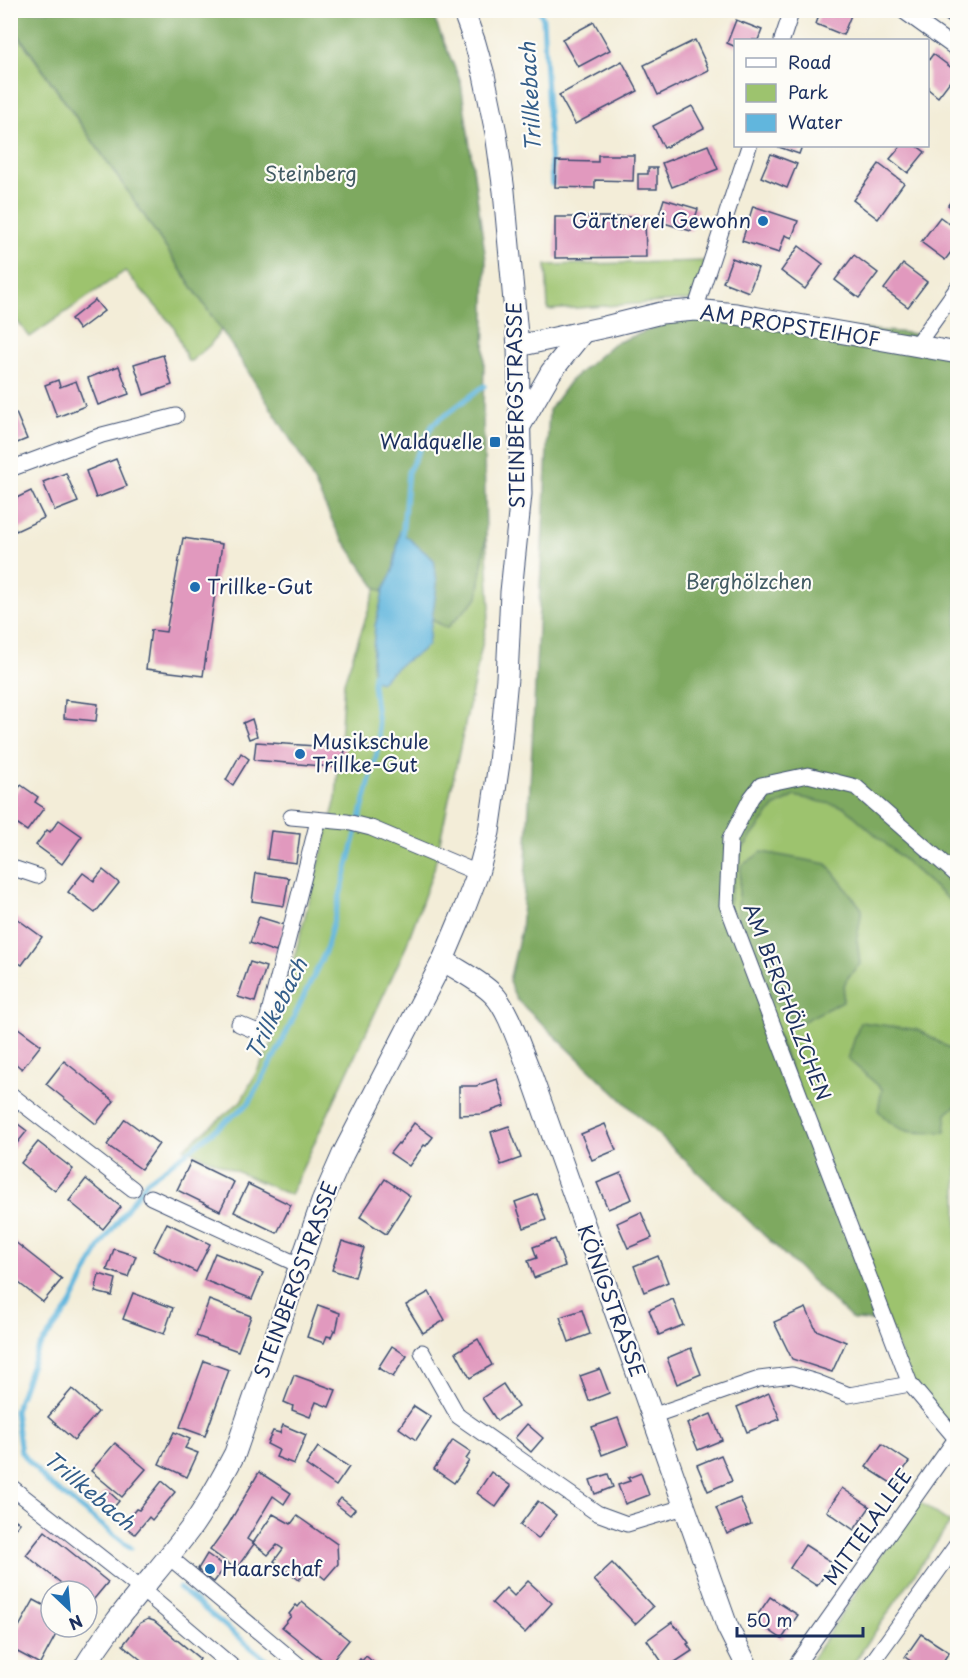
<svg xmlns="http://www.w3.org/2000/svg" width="968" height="1678" viewBox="0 0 968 1678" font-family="'Playpen Sans',sans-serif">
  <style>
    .green { fill: #9dc36e; stroke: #5c7966; stroke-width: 1.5 }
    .forest { fill: #7ea961; stroke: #4c6c60; stroke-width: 1.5 }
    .water { fill: #61b6dd; stroke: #3e729e; stroke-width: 1.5 }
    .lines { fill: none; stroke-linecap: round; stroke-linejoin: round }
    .stream { stroke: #61b6dd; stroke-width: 5 }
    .building { fill: #e199be }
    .street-casing { stroke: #3b4c70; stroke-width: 17 }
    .secondary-casing { stroke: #3b4c70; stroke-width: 23 }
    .street { stroke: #fff; stroke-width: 15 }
    .secondary { stroke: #fff; stroke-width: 21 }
    .poi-dot { fill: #1f6fb2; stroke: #fdfcf7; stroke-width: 2 }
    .labels { text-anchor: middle; stroke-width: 4.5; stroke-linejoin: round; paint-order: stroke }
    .park-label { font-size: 20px; fill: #425b63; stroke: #fdfcf7 }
    .poi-label { font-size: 20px; fill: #1b2f5e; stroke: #fdfcf7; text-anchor: start }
    .street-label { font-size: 20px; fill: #1b2f5e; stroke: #fdfcf7 }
    .water-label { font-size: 21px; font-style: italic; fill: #345e8a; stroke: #fdfcf7 }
  </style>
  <rect width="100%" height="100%" fill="#fdfcf7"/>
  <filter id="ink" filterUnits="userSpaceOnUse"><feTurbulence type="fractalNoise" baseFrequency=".0167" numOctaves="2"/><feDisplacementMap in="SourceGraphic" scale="12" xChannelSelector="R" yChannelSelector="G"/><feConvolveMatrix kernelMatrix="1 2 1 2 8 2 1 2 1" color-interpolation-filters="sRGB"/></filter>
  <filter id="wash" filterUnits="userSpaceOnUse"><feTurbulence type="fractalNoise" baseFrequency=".008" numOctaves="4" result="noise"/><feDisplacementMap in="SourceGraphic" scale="24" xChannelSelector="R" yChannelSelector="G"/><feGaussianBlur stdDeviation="1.35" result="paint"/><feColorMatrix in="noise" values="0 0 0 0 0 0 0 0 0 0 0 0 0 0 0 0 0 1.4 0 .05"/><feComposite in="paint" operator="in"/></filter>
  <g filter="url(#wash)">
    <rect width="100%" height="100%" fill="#f3edd8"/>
    <g class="green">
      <polygon points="10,24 129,193 221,330 210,345 191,361 188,361 174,327 125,271 30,337 11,314"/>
      <polygon points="706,261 693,300 548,310 546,265"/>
      <polygon points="486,534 490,608 434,869 405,949 290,1195 184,1148 241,1101 271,1045 336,799 344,682 376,588 447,628 478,597"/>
      <polygon points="795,796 844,806 957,907 957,1440 911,1383 728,905 742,849 774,807"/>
      <polygon points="917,1500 950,1523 851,1667 806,1668"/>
    </g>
    <g class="forest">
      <polygon points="10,11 431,11 461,83 486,260 483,415 486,534 478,597 447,628 376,588 337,531 304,461 234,349 129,193 11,24"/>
      <polygon points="688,315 909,333 957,344 957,907 844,807 795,796 774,807 742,849 728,905 887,1322 853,1320 516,999 509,981 521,930 526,864 549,410 570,381 613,344"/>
      <path d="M762 852 827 864 862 909 857 939 860 964C846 979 843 980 843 1001L800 1023 782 1011 771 997 765 979 737 920 741 866Z"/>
      <path d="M860 1022 919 1030 957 1053V1105L947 1113 945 1132C915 1133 899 1136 878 1110L882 1089 848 1059Z"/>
    </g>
    <polygon class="water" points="400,531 434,560 437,584 428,645 416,655 402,663 380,682 373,679 372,662 375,626 384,589 393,571"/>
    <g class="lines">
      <g class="stream">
        <polyline points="539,10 543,19 552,184"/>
        <polyline points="402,539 408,472 433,424 484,386"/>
        <polyline points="131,1548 47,1482 21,1452 15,1411 37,1350 69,1308 100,1246 147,1181 191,1149 248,1104 278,1050 326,950 380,741 373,684 374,674"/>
        <polyline points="179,1588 276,1668"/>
      </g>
    </g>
    <g id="blocks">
      <g class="building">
        <polygon points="821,10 853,10 843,35 816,24"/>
        <polygon points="932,10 958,10 958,21 954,26"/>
        <polygon points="736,20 762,30 758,40 736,40 736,47 727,43"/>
        <polygon points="594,22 610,50 578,67 562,39"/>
        <polygon points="695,40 709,70 658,95 644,65"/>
        <polygon points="933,54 957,72 938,97 928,89 928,61"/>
        <polygon points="622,61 638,91 575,124 559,95"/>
        <polygon points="692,106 704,128 664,148 653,126"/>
        <polygon points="708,145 718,169 672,187 662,163"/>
        <polygon points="776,146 802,146 799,154"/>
        <polygon points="901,146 917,146 925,152 908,173 890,159"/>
        <polygon points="771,154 797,164 787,188 761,177"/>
        <polygon points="598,155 634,155 633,181 595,180 595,188 555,187 556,161 598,162"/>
        <polygon points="879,164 904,183 878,219 853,200"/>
        <polygon points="648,168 657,168 657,189 638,189 638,174 648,174"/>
        <polygon points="958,192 958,212 948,205"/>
        <polygon points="664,199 698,209 691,231 657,221"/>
        <polygon points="753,206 798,221 792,238 785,235 779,253 742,241"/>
        <polygon points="555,217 645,217 646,257 555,258"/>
        <polygon points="940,217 958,230 958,243 945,260 921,242"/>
        <polygon points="799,246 823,264 805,289 781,271"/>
        <polygon points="854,255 878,273 859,298 835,280"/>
        <polygon points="732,258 758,268 749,292 723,282"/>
        <polygon points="903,264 927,282 908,307 884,289"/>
        <polygon points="95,300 104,311 79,330 71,319"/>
        <polygon points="163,355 172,385 144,395 134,364"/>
        <polygon points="119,366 129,394 98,405 88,378"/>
        <polygon points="58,380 60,387 76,381 85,406 57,417 45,385"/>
        <polygon points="16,413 27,439 10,446 10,415"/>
        <polygon points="116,459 127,486 96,498 86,471"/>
        <polygon points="66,473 78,502 55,511 43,482"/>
        <polygon points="31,491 44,518 16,531 10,519 10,501"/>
        <polygon points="183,538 222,544 203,676 146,669 151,630 166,632"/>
        <polygon points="65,700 98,704 96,721 64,718"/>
        <polygon points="252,719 257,736 249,739 243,723"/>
        <polygon points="256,742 345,748 343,768 254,760"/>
        <polygon points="241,753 249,759 233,785 226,780"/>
        <polygon points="21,785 38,797 35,802 44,808 27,831 10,820 10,800"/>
        <polygon points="59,820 82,836 62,864 36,845 47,830 50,832"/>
        <polygon points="271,831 300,834 296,863 267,859"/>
        <polygon points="103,870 119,883 95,913 68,892 83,873 94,881"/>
        <polygon points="256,873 289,878 284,906 252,901"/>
        <polygon points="259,917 285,925 276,952 250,943"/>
        <polygon points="16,918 42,937 22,965 10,957 10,926"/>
        <polygon points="250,962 266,967 255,1002 238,997"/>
        <polygon points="10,1022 41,1045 22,1069 10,1059"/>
        <polygon points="64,1061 114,1101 96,1124 46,1084"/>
        <polygon points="497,1079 505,1106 482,1114 459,1115 459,1086 476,1086"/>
        <polygon points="10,1118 27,1131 10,1152"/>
        <polygon points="125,1119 159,1144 141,1169 107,1145"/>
        <polygon points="414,1123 433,1137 426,1146 424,1145 409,1166 390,1153 398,1143 399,1144"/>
        <polygon points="605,1124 616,1150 592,1160 581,1134"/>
        <polygon points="509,1126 521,1158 501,1165 491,1132"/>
        <polygon points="38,1142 73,1169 55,1191 21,1163"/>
        <polygon points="191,1161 234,1182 220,1211 177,1190"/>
        <polygon points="621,1173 632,1199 608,1209 597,1183"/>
        <polygon points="86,1179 121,1207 103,1229 69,1201"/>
        <polygon points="385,1179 410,1196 386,1234 360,1217"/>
        <polygon points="248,1184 291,1205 277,1233 234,1212"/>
        <polygon points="537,1194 546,1220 524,1228 515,1202"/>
        <polygon points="641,1212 652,1238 628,1248 617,1223"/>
        <polygon points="167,1223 210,1244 196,1272 153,1251"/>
        <polygon points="10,1238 62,1279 43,1302 10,1276"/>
        <polygon points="555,1239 565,1266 534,1278 528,1261 537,1258 533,1247"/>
        <polygon points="342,1241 364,1248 355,1277 332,1270"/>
        <polygon points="114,1249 136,1256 128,1277 107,1270"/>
        <polygon points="215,1253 263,1273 252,1299 204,1280"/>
        <polygon points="658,1256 668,1282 644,1292 634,1266"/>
        <polygon points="99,1274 116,1279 112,1296 95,1292"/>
        <polygon points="429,1292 445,1320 423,1333 406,1305"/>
        <polygon points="133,1293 173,1308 164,1334 123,1319"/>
        <polygon points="673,1299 683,1325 659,1335 649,1310"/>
        <polygon points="209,1300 251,1316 238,1351 196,1336"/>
        <polygon points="318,1305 340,1313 336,1331 334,1330 331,1337 327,1336 324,1343 307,1337"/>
        <polygon points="806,1308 816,1330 846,1342 832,1372 792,1359 774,1322"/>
        <polygon points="582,1310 590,1334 569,1342 560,1317"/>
        <polygon points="478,1339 492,1365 470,1378 456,1352"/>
        <polygon points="392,1346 407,1356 393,1377 378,1368"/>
        <polygon points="691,1348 701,1374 677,1384 667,1358"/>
        <polygon points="204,1361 229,1370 205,1436 180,1427"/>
        <polygon points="600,1369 609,1393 589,1401 580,1376"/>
        <polygon points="294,1375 336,1390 329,1407 316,1402 310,1417 292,1410 293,1406 284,1402"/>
        <polygon points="503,1384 518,1407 497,1421 482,1398"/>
        <polygon points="72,1389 98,1412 74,1440 48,1417"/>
        <polygon points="769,1393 780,1419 747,1432 737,1407"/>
        <polygon points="414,1406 431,1417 416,1440 399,1428"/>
        <polygon points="711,1414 722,1440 698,1450 687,1424"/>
        <polygon points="618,1418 628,1445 602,1455 592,1427"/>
        <polygon points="527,1424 543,1438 531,1452 515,1438"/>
        <polygon points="283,1425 306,1435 294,1464 276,1457 279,1450 267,1444 273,1431 280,1433"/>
        <polygon points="174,1432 190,1439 185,1448 198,1453 187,1477 159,1464"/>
        <polygon points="453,1440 471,1452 466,1459 469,1461 454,1483 434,1469"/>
        <polygon points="115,1443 146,1469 122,1497 91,1471"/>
        <polygon points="882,1444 909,1462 894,1485 866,1467"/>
        <polygon points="318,1447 349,1467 336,1486 306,1465"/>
        <polygon points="721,1455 732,1481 708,1491 697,1465"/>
        <polygon points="259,1472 291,1493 284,1504 273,1496 247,1539 254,1544 236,1569 210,1550 228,1525"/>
        <polygon points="491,1472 511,1486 496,1507 477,1493"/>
        <polygon points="641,1473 649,1495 625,1504 618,1485 630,1481 628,1478"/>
        <polygon points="608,1474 613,1487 595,1494 590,1480"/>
        <polygon points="162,1481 175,1492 152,1520 149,1517 135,1534 123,1525 136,1509 139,1510"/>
        <polygon points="842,1488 870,1507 854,1530 827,1511"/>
        <polygon points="107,1490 119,1501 109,1513 97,1502"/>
        <polygon points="341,1498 355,1509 350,1515 336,1504"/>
        <polygon points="740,1498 751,1524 727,1534 716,1508"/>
        <polygon points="538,1501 556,1515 538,1539 520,1525"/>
        <polygon points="273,1514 291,1524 297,1516 337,1544 338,1564 325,1579 310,1567 299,1580 274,1561 283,1549 277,1545 268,1555 253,1543"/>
        <polygon points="10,1516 20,1523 10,1536"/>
        <polygon points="45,1531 108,1582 89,1605 87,1604 87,1591 71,1591 26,1555"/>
        <polygon points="805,1545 833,1563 817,1586 790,1568"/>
        <polygon points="207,1554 225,1567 214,1582 200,1572 198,1569"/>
        <polygon points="612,1563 653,1607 635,1624 594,1580"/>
        <polygon points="528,1581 552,1603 525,1633 492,1603 506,1588 514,1596"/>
        <polygon points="770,1597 798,1615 782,1639 754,1620"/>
        <polygon points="34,1600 51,1609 51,1627 60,1627 40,1664 10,1648 10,1643"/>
        <polygon points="302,1602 349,1640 329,1665 282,1627 291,1616 289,1614 296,1605 298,1607"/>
        <polygon points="148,1619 154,1621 200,1659 194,1668 151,1668 123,1645 140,1623"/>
        <polygon points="672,1622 677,1629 678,1628 689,1643 687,1644 692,1651 666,1668 647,1640"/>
        <polygon points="921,1634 949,1652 939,1668 921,1668 905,1657"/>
        <polygon points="366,1656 380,1668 353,1668 360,1659 362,1661"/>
      </g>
    </g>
  </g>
  <g filter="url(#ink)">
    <use href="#blocks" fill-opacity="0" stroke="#3b4c70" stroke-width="1.5"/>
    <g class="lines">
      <defs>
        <g id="street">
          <polyline points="902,10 958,50"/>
          <polyline points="782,40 792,10"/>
          <polyline points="695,310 749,146"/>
          <polyline points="916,346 958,287"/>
          <polyline points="10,469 102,435 176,416"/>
          <polyline points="291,817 347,822 371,828 478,873"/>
          <polyline points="10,867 37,876"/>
          <polyline points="958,876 856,787 808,775 761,785 751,798 730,839 727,905 910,1384 958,1441"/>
          <polyline points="239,1024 258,1032 266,1025 318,821"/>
          <polyline points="10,1094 133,1189"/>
          <polyline points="151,1197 299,1265"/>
          <polyline points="422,1352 458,1416 597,1513 627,1524 684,1507"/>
          <polyline points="652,1416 759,1379 792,1375 816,1382 849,1395 910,1384"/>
          <polyline points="10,1486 141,1589 234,1668"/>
          <polyline points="168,1556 302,1668"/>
          <polyline points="794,1668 955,1440"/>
          <polyline points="868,1668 958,1543"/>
        </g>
        <g id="secondary">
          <polyline points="518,346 605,327 661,313 695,310 736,314 958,353"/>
          <polyline points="520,426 551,372 583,332"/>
          <path d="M443 960C459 971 479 980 493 994 508 1008 520 1048 529 1069L727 1626 748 1668"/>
          <path d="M84 1668C115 1616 158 1573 193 1525 209 1502 222 1478 235 1453L322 1202 343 1154 443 960 462 915 478 873 489 832 499 763 507 678 511 592 521 494 518 346 504 191 496 133 484 75 475 43 463 10"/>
        </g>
      </defs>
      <use href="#street" class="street-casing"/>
      <use href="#secondary" class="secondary-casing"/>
      <use href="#street" class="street"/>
      <use href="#secondary" class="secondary"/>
    </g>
  </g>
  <g class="poi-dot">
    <circle cx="763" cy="221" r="6"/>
    <rect x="489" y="436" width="12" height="12" rx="3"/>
    <circle cx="195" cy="587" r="6"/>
    <circle cx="300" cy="754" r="6"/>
    <circle cx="210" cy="1569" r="6"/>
  </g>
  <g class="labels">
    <g class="park-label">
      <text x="311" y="181">Steinberg</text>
      <text x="749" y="589">Berghölzchen</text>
    </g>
    <g class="poi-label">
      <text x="751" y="228" text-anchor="end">Gärtnerei Gewohn</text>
      <text x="483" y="449" text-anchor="end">Waldquelle</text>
      <text x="207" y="594">Trillke-Gut</text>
      <text x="312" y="749">Musikschule<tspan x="312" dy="23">Trillke-Gut</tspan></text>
      <text x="222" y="1576">Haarschaf</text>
    </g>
    <g class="street-label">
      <text transform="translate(790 326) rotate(9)" y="7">AM PROPSTEIHOF</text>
      <text transform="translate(516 405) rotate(-91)" y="7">STEINBERGSTRASSE</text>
      <text transform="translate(787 1002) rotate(69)" y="7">AM BERGHÖLZCHEN</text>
      <text transform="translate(296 1280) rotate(-70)" y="7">STEINBERGSTRASSE</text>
      <text transform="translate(611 1301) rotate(70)" y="7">KÖNIGSTRASSE</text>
      <text transform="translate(868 1527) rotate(-55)" y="7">MITTELALLEE</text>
    </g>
    <g class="water-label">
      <text transform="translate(531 97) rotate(-93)" y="7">Trillkebach</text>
      <text transform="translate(277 1009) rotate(-63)" y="7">Trillkebach</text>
      <text transform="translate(89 1491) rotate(40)" y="7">Trillkebach</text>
    </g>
  </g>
  <rect width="968" height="1678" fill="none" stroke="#fdfcf7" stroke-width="36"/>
  <rect x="734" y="39" width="195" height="108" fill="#fdfcf7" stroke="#a3aaba" stroke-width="1.5"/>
  <rect x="746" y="58" width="30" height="9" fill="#ffffff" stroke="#a3aaba" stroke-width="1.5"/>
  <text x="788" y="69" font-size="18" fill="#1b2f5e">Road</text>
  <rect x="746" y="84" width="30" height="18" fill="#9dc36e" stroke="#a3aaba" stroke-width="1.5"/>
  <text x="788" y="99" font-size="18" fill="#1b2f5e">Park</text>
  <rect x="746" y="114" width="30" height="18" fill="#61b6dd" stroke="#a3aaba" stroke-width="1.5"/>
  <text x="788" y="129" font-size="18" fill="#1b2f5e">Water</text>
  <g transform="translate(69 1609) rotate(154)"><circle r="28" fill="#fdfcf7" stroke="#a3aaba" stroke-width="1.5"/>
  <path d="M0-4.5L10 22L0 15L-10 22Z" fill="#1f6fb2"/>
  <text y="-9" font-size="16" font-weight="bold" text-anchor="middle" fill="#1b2f5e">N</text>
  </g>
  <path d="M737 1627v9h126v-9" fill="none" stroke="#1b2f5e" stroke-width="3"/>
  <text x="746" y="1627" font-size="18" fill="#1b2f5e" stroke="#fdfcf7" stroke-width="4.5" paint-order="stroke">50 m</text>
</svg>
